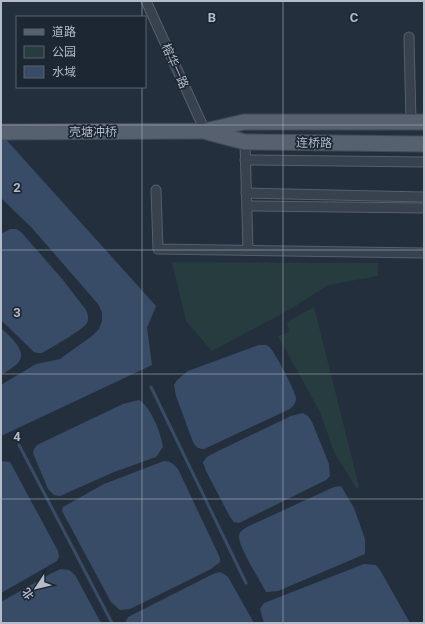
<svg xmlns="http://www.w3.org/2000/svg" width="425" height="624" viewBox="0 0 425 624" font-family="Roboto,'Noto Sans SC',sans-serif">
  <style>
    .green { fill: #263c3f }
    .water { fill: #394c67 }
    .lines { fill: none; stroke-linecap: round; stroke-linejoin: round }
    .stream { stroke: #394c67; stroke-width: 3 }
    .street-casing { stroke: #565f6c; stroke-width: 11 }
    .primary-casing { stroke: #414a57; stroke-width: 17 }
    .street { stroke: #38414e; stroke-width: 9 }
    .primary { stroke: #56606e; stroke-width: 15 }
    .grid { fill: none; stroke: #b4bcc9; stroke-width: 1; stroke-opacity: 0.55 }
    .labels { text-anchor: middle; stroke-width: 3.5; stroke-linejoin: round; paint-order: stroke }
    .street-label { font-size: 12px; fill: #b4bcc9; stroke: #1d2633 }
    .grid-label { font-size: 13px; text-anchor: middle; font-weight: bold; fill: #b4bcc9; stroke: #1d2633; stroke-width: 3.5; stroke-linejoin: round; paint-order: stroke }
  </style>
  <rect width="100%" height="100%" fill="#242f3e"/>
  <g class="green">
    <polygon points="172,262 378,263 378,276 328,285 289,310 212,351 186,321"/>
    <polygon points="314,307 359,487 356,488 334,452 320,412 278,336 289,332 287,322"/>
  </g>
  <g class="water">
    <polygon points="1,134 156,306 147,328 152,365 1,436 1,385 36,364 60,359 92,336 99,329 102,321 102,312 98,304 32,228 1,198"/>
    <path d="M10 229H16L21 232 63 280 86 310C88 315 89 319 87 323 84 329 49 349 42 353H37L34 352 1 320V234Z"/>
    <path d="M1 328C9 336 30 352 17 364 12 368 6 372 1 375Z"/>
    <path d="M259 345C262 345 266 344 268 346 274 349 295 391 296 398 296 403 293 406 290 409L204 449C198 449 196 447 193 442L176 396 174 385 177 380 188 371Z"/>
    <path d="M139 400C151 407 161 433 163 447L156 457 114 472 60 496 54 495 48 489 33 453 34 449 37 445 123 404Z"/>
    <polygon points="303,413 308,416 312,422 329,464 330,476 326,480 239,523 234,522 230,517 206,471 203,462 207,457 212,454 291,416"/>
    <polygon points="1,461 10,462 58,551 59,557 57,561 1,593"/>
    <path d="M164 461C171 461 173 464 178 469L220 558V562L211 569 130 609 120 610 111 602 62 511 63 507 104 484Z"/>
    <path d="M341 486 354 508 365 539V554L278 591 266 592C261 582 238 546 239 536 239 531 245 528 249 526L334 487Z"/>
    <polygon points="364,564 376,565 380,570 410,623 264,623 260,609 264,603"/>
    <polygon points="61,569 69,570 75,575 101,623 1,623 1,602 52,573"/>
    <polygon points="220,572 224,574 228,577 254,623 125,623 128,617 213,574"/>
  </g>
  <g class="lines">
    <g class="stream">
      <polyline points="151,387 246,583"/>
      <polyline points="19,445 112,623"/>
    </g>
    <defs>
      <g id="street">
        <polyline points="146,1 205,131"/>
        <polyline points="409,37 411,122"/>
        <polyline points="245,142 248,250"/>
        <polyline points="245,160 424,162"/>
        <polyline points="156,190 158,249 424,253"/>
        <polyline points="246,193 424,197"/>
        <polyline points="247,206 424,208"/>
      </g>
      <g id="primary">
        <polyline points="1,132 205,131 244,122 424,122"/>
        <polyline points="207,132 245,142 424,144"/>
      </g>
    </defs>
    <use href="#street" class="street-casing"/>
    <use href="#primary" class="primary-casing"/>
    <use href="#street" class="street"/>
    <use href="#primary" class="primary"/>
  </g>
  <path class="grid" d="M142 1V17M283 1V623M142 87V623M1 125H424M1 250H424M1 374H424M1 499H424"/>
  <g class="labels">
    <g class="street-label">
      <text transform="translate(175 66) rotate(66)" y="4">榕华一路</text>
      <text x="93" y="136">壳塘冲桥</text>
      <text transform="translate(314 143) rotate(1)" y="4">连桥路</text>
    </g>
  </g>
  <g class="grid-label">
    <text x="212" y="22">B</text>
    <text x="354" y="22">C</text>
    <text x="17" y="192">2</text>
    <text x="17" y="317">3</text>
    <text x="17" y="441">4</text>
  </g>
  <rect width="425" height="624" fill="none" stroke="#b4bcc9" stroke-width="4"/>
  <rect x="16" y="16" width="130" height="72" fill="#1d2633" stroke="#59626f"/>
  <rect x="24" y="29" width="20" height="6" fill="#56606e" stroke="#59626f"/>
  <text x="52" y="36" font-size="12" fill="#b4bcc9">道路</text>
  <rect x="24" y="46" width="20" height="12" fill="#263c3f" stroke="#59626f"/>
  <text x="52" y="56" font-size="12" fill="#b4bcc9">公园</text>
  <rect x="24" y="66" width="20" height="12" fill="#394c67" stroke="#59626f"/>
  <text x="52" y="76" font-size="12" fill="#b4bcc9">水域</text>
  <g transform="translate(36 588) rotate(235)" stroke="#1d2633" stroke-width="3" paint-order="stroke">
  <path d="M0-3L7 15L0 10L-7 15Z" fill="#b4bcc9"/>
  <text y="-6" font-size="11" font-weight="bold" text-anchor="middle" fill="#b4bcc9">北</text>
  </g>
</svg>
